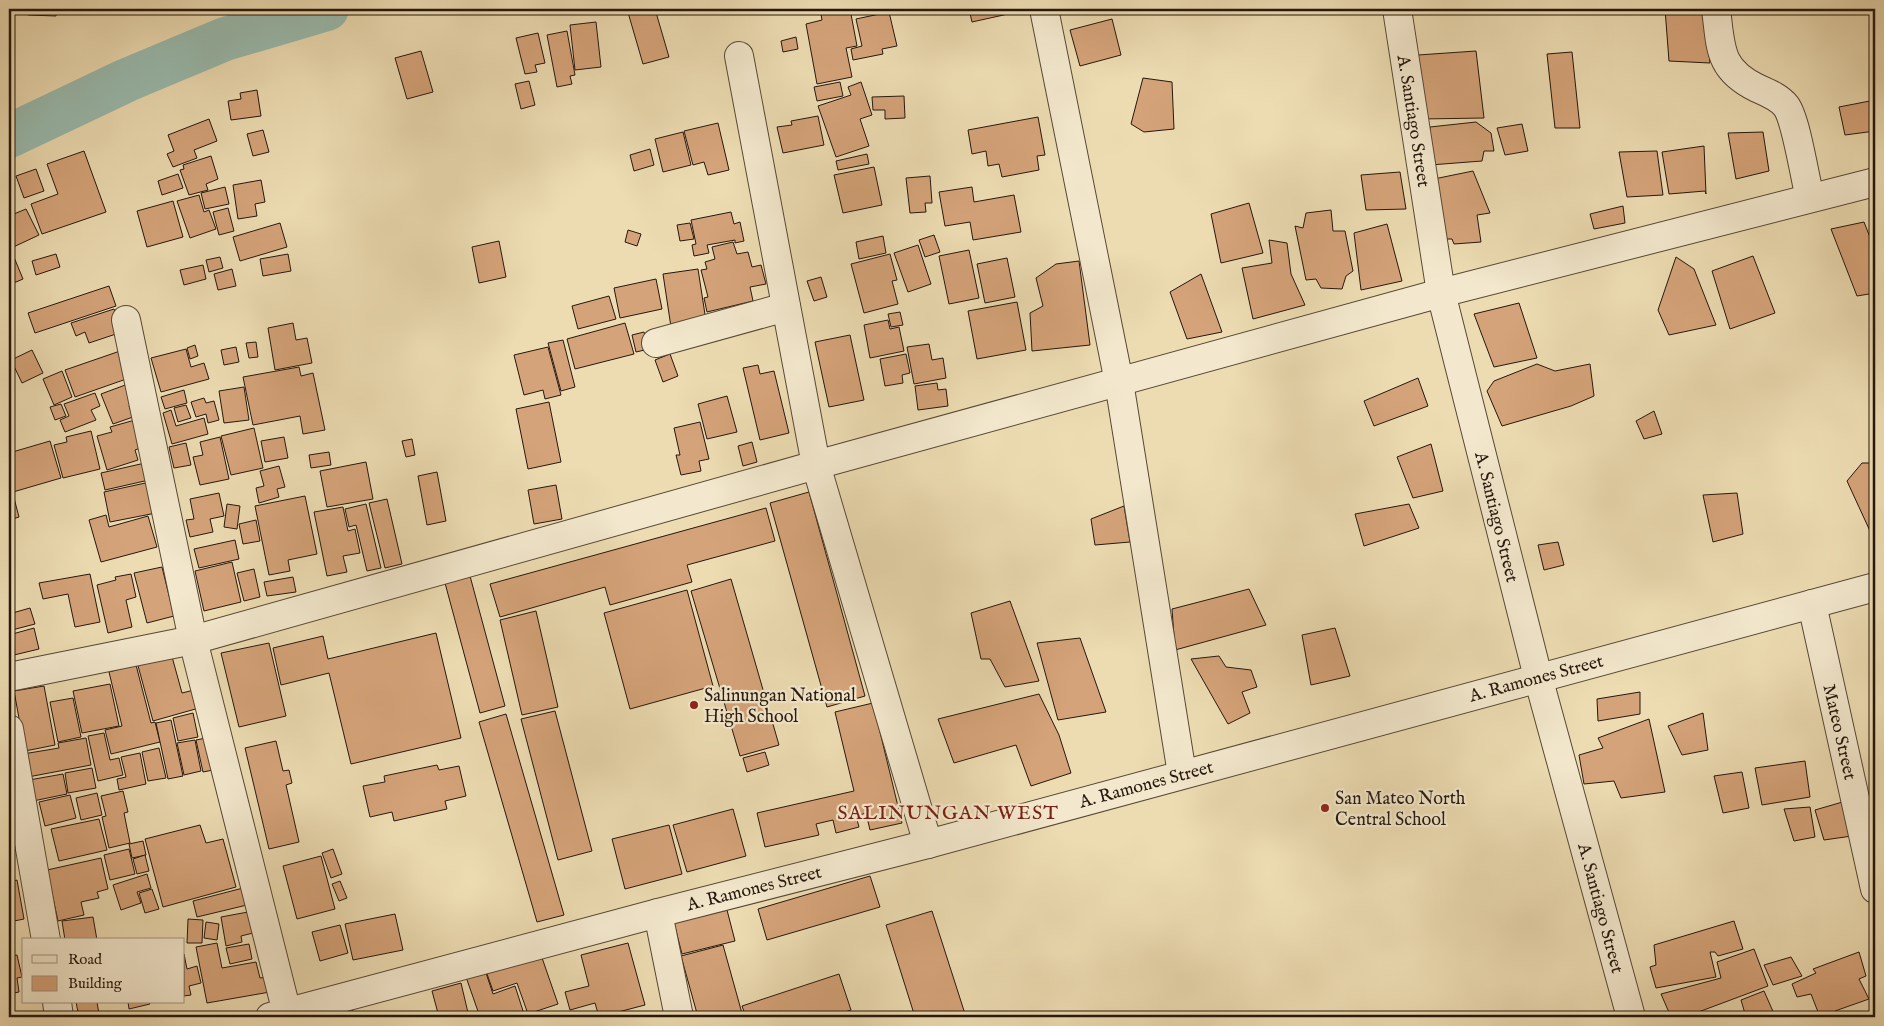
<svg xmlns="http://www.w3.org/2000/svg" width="1884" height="1026" viewBox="0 0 1884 1026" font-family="'IM FELL English',serif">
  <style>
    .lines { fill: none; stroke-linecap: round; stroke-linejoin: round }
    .river { stroke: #99bbae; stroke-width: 44 }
    .building { fill: #d5a379; stroke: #25170d }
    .street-casing { stroke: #574836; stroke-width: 30 }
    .street { stroke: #f3e8cd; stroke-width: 28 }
    .poi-dot { fill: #8f2418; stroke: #f3e8cd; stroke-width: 2 }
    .labels { text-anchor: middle; stroke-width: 4.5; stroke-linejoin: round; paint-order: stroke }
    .street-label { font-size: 18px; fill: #25170d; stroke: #f3e8cd }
    .poi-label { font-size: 18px; fill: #25170d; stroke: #f3e8cd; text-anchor: start }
    .quarter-label { font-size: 20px; letter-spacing: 1px; fill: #7a1f14; stroke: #f3e8cd }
  </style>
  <rect width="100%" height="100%" fill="#eddcb2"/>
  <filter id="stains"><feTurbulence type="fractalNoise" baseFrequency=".004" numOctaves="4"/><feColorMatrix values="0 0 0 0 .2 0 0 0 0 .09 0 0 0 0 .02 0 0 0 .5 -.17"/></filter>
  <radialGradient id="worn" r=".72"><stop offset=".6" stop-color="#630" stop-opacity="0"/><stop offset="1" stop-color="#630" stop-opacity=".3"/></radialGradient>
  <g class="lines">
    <polyline class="river" points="9,136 127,80 225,39 327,9"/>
  </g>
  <g class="building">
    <polygon points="29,9 56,9 56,16 28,15"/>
    <polygon points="627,9 655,9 669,57 643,64"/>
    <polygon points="820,9 850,9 857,46 846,48 852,77 817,84 806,24 822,20"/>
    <polygon points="969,9 1016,9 1017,12 972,22"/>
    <polygon points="1665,9 1704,9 1710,63 1669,61"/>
    <polygon points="889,12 897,46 882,49 883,54 853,60 851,49 862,46 856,19"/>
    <polygon points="1112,19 1121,55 1080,66 1070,30"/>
    <polygon points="596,22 601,67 575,70 570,25"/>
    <polygon points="567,31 575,75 570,76 572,84 557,87 547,35"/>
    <polygon points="538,33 545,63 535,65 537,72 525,74 516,38"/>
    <polygon points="796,37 798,49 783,52 781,41"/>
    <polygon points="421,51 433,92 407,99 395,58"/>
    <polygon points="1476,51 1484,118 1421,119 1418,55"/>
    <polygon points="1572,52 1580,128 1555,128 1547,54"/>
    <polygon points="1143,78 1172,82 1174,129 1144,132 1131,124"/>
    <polygon points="529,81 535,105 521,109 515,84"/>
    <polygon points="840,82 843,96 817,101 814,87"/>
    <polygon points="861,82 872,115 860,119 869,146 836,157 818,106 851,95 848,87"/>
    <polygon points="257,90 261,116 231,120 228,101 241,99 240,93"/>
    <polygon points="904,96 905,118 885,119 885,110 873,110 872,97"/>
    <polygon points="1875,100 1875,131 1845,135 1839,107"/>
    <polygon points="818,116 824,145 783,153 777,127 792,125 791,121"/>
    <polygon points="1038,117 1045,155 1037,156 1039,170 1002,177 999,164 988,166 986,151 972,154 968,130"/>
    <polygon points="209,119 217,141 194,150 197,158 173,167 167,154 174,151 168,135"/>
    <polygon points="1476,122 1491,133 1494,151 1484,151 1482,161 1430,165 1430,127"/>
    <polygon points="718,123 729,170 708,175 704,162 693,165 684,131"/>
    <polygon points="1522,124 1528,151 1505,155 1497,128"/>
    <polygon points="263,130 269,152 253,156 247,134"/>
    <polygon points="683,132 691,165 663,172 655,139"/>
    <polygon points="1763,132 1769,171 1736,179 1728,133"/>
    <polygon points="1704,146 1706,194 1705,191 1669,194 1662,152"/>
    <polygon points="650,149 654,165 634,171 630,155"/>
    <polygon points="84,151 106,212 42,234 31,204 58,194 47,164"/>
    <polygon points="1657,151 1663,195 1627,197 1619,152"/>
    <polygon points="867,154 869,164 838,170 836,161"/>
    <polygon points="211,156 218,179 206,184 208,190 189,195 180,170 184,169 183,165"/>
    <polygon points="874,167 882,205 843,213 834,175"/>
    <polygon points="36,169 44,191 24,198 16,176"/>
    <polygon points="1473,171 1490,213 1477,215 1481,242 1454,244 1452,239 1445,239 1429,180"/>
    <polygon points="1400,172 1406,209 1366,210 1361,175"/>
    <polygon points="178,174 183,188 162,195 158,181"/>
    <polygon points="930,176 932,203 925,203 926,212 910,213 906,178"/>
    <polygon points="261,180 265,202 255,204 257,216 238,219 233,185"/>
    <polygon points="225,187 229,204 205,209 201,193"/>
    <polygon points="972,187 974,202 1014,195 1021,232 973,240 970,222 945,226 939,192"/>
    <polygon points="199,195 204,212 209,210 216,229 190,238 177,201"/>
    <polygon points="173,201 183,237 147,247 137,211"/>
    <polygon points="1249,203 1263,253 1221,263 1211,214"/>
    <polygon points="1623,206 1625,223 1594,229 1590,214"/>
    <polygon points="228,208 234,231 219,235 213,212"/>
    <polygon points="26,209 39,235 9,249 9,216"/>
    <polygon points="1331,210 1333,231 1345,231 1353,271 1346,276 1342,289 1321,288 1316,279 1306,280 1295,226 1303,228 1306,213"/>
    <polygon points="731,212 734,224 740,222 744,241 735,243 735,240 707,245 709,253 694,256 692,245 696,244 691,220"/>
    <polygon points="1864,222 1875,250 1875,293 1857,296 1831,229"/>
    <polygon points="280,223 287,247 240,261 233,237"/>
    <polygon points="690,223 694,239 680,241 677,225"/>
    <polygon points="1387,224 1402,281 1361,290 1354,233"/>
    <polygon points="628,230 641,234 637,246 625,242"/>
    <polygon points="934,235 940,252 925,257 919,240"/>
    <polygon points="883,236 886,253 859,259 856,242"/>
    <polygon points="1269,240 1287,243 1291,274 1305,305 1253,319 1242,268 1272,263"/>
    <polygon points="499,241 506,277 479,283 472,247"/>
    <polygon points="733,242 737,254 748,252 752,267 761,265 766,284 750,287 753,301 707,312 704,298 708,297 701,270 707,269 705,262 715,259 712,247"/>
    <polygon points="918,245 931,284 908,292 894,253"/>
    <polygon points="11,250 23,279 9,285 9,251"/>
    <polygon points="969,250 979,298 949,304 939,256"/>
    <polygon points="56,254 60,267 36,275 32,261"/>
    <polygon points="288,254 291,271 263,276 260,259"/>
    <polygon points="890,254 897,280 892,281 898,304 864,313 851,264"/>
    <polygon points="1753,256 1775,313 1730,329 1712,271"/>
    <polygon points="220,257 223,268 209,272 206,260"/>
    <polygon points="1676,257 1694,269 1716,325 1669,335 1658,310"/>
    <polygon points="1007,258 1015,297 985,303 977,264"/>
    <polygon points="1079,261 1090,345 1032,351 1030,313 1043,306 1036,278 1056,264"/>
    <polygon points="203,265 206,279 184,285 180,270"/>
    <polygon points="232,269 236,286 218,290 214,274"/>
    <polygon points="698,269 706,321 671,327 663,274"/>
    <polygon points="1201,274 1222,332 1187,339 1170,292"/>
    <polygon points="821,277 827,297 814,301 807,281"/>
    <polygon points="656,279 662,309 620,318 614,288"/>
    <polygon points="109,286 116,306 35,333 28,313"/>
    <polygon points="609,296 616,319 578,329 572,306"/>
    <polygon points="1017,302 1026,350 977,359 968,311"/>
    <polygon points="1519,303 1537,358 1494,367 1474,314"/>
    <polygon points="114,309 122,332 89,343 85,332 76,336 71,323"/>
    <polygon points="900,312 903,325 891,327 888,314"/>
    <polygon points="888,320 890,329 899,327 904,351 870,358 864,325"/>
    <polygon points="293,323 296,340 307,338 312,363 275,370 268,328"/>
    <polygon points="625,323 634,354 575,369 567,339"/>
    <polygon points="644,332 649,349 636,352 632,335"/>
    <polygon points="850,335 864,400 829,407 815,342"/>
    <polygon points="563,340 575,387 561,391 548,343"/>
    <polygon points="256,342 258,357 249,358 246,343"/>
    <polygon points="929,344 932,360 943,358 946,378 914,384 907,347"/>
    <polygon points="195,345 198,356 190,359 187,348"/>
    <polygon points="236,347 239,362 224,365 221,350"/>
    <polygon points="548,347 561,395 545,399 543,390 524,395 514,355"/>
    <polygon points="186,349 191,367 204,363 209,379 161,392 151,358"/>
    <polygon points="32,350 43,373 22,383 11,360"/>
    <polygon points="123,350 132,377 75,397 65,370"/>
    <polygon points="670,354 678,376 663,382 655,360"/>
    <polygon points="906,354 910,373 902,375 903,383 885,386 880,359"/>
    <polygon points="1537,364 1555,371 1590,364 1594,396 1571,406 1502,426 1487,391 1494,381"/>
    <polygon points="758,365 760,374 774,371 789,433 760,440 743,368"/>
    <polygon points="299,367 301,376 313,373 325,430 303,434 300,416 253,425 243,377"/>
    <polygon points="62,371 72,397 54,405 43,379"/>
    <polygon points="1418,378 1428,406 1374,426 1364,401"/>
    <polygon points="937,383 938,390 946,389 948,406 918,410 915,386"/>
    <polygon points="128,384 136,404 129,406 133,417 113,424 101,394"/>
    <polygon points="244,387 249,420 224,423 219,391"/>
    <polygon points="184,390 187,403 165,409 161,397"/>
    <polygon points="95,393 100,406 91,410 96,420 65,432 60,420 69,416 64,404"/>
    <polygon points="727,396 737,432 707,439 698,404"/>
    <polygon points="204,398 206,403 214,401 219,420 208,423 206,414 196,417 191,402"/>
    <polygon points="549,402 561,462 528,469 516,409"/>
    <polygon points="61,404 66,416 55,420 50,407"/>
    <polygon points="186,405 191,418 178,422 174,408"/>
    <polygon points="171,410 176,426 204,418 208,434 172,444 163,413"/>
    <polygon points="1654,411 1662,434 1644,439 1636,421"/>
    <polygon points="135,420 143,447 135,450 138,460 107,470 97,436 112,432 110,427"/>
    <polygon points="700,422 709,459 699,461 701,471 681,475 676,455 680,455 674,428"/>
    <polygon points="254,428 263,468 231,475 221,436"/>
    <polygon points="91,431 100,469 63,478 54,445 67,442 66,437"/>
    <polygon points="220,437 229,479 200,485 193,457 203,455 200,442"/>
    <polygon points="284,437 288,458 265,462 261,441"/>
    <polygon points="412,439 415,455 406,457 402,441"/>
    <polygon points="50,441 61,478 13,492 9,479 9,453"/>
    <polygon points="752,442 757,462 743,466 738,446"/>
    <polygon points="186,443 191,465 174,468 169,447"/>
    <polygon points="1431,444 1443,491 1413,498 1397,457"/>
    <polygon points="329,452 331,465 311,468 309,455"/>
    <polygon points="366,462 373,499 327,507 320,471"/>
    <polygon points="145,463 149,480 105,490 101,473"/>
    <polygon points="1862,463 1875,463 1875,528 1870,531 1847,481"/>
    <polygon points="279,466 285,487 277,489 279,497 259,503 256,488 264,486 260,471"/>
    <polygon points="437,472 446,521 427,525 418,476"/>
    <polygon points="150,482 156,513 110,522 104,492"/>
    <polygon points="556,485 562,519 534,524 528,490"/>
    <polygon points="809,492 865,696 827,707 770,503"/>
    <polygon points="219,493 224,516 210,519 213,532 190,537 186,520 194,519 190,499"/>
    <polygon points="1737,493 1743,534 1713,542 1703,495"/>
    <polygon points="305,496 317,554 288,560 290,571 269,575 255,506"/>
    <polygon points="14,498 19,517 9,520 9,499"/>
    <polygon points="387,499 402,564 385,568 369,503"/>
    <polygon points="227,504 240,506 237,529 224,527"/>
    <polygon points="366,504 381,568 367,571 356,525 349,527 345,509"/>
    <polygon points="1409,504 1419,528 1364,546 1355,514"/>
    <polygon points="1124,506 1130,542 1095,545 1091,519"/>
    <polygon points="343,507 348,531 355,529 360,553 343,556 347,572 327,576 314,512"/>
    <polygon points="766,508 775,541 687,565 692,582 610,605 605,587 500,617 490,584"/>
    <polygon points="106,515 109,527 148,516 157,547 101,562 89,520"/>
    <polygon points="256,520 260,541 243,544 239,524"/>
    <polygon points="235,540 239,559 199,568 194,549"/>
    <polygon points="1558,542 1564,565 1544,570 1538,545"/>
    <polygon points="232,562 241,602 204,611 195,571"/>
    <polygon points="162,567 174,616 147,623 134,573"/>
    <polygon points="254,569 260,597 244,601 237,573"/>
    <polygon points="90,574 100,622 75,627 68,594 43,599 39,583"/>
    <polygon points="131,574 136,597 126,600 132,627 108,633 97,585 116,580 115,577"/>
    <polygon points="470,576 505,706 480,713 445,583"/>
    <polygon points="293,577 296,592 267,596 264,582"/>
    <polygon points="731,579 779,745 740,756 691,591"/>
    <polygon points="1249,589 1266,625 1175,650 1172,609"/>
    <polygon points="687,590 713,686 630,709 604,613"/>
    <polygon points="1010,601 1039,681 1005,687 990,659 981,659 971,613"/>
    <polygon points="30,608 35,624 12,630 9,614"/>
    <polygon points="536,611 558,707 522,715 500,620"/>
    <polygon points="34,628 39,649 14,655 9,635"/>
    <polygon points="1335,628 1350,676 1311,685 1302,635"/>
    <polygon points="436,633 461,738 351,764 329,673 281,685 273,648 323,636 328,659"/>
    <polygon points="1080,638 1106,712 1058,720 1037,643"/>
    <polygon points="269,643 286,716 239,727 221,653"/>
    <polygon points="171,653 182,693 194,690 199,708 153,721 137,662"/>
    <polygon points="1219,656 1226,667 1251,670 1257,687 1242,692 1250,713 1228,724 1191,659"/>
    <polygon points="136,665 151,723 155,722 160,742 111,754 105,730 122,726 109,672"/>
    <polygon points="110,684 119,726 82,733 73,691"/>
    <polygon points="44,686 55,745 25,751 14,691"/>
    <polygon points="1640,692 1640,714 1598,721 1597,699"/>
    <polygon points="1039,694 1059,735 1071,773 1031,786 1016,745 954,763 938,719"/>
    <polygon points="73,698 81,737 58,742 50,702"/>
    <polygon points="873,703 902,823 870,830 866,813 856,816 859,827 836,833 833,820 816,824 819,835 765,847 757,813 854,791 835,712"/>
    <polygon points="555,711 592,851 558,860 521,719"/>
    <polygon points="193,713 198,737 178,741 173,718"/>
    <polygon points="1703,713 1708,750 1682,755 1668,726"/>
    <polygon points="506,714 564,915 537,922 479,722"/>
    <polygon points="1649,719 1665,792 1621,798 1614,781 1584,784 1579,755 1603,748 1598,738"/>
    <polygon points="171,720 183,776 168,779 156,723"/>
    <polygon points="104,733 110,760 119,758 123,775 98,781 88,736"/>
    <polygon points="211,737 218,769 203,772 196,740"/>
    <polygon points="86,738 91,765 28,777 23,754 59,748 58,743"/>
    <polygon points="195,740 201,771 184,775 177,743"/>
    <polygon points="276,741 283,771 289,770 292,783 286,785 299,842 269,849 245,748"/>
    <polygon points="159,748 166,778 148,781 142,752"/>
    <polygon points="765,752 769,765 747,772 743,758"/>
    <polygon points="140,753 146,784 119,790 117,779 126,777 121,757"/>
    <polygon points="1805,761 1810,797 1762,805 1755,768"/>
    <polygon points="437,765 439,770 459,766 466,796 445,801 447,809 394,821 392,812 370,817 363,786 385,782 384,776"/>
    <polygon points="92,768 96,788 68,793 65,773"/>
    <polygon points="1742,772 1749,808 1723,813 1714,776"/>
    <polygon points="63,774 67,794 33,801 29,780"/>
    <polygon points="123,791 128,812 124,813 130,843 109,848 102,817 106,816 101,796"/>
    <polygon points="97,793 102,815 81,820 76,798"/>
    <polygon points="70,795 76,818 45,826 39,802"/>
    <polygon points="1846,801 1852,836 1824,840 1815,810"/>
    <polygon points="1810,807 1815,837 1794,841 1784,809"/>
    <polygon points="733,809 746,856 687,872 673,825"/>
    <polygon points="99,819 107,850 59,861 51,829"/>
    <polygon points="200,825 206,843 223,839 236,887 163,907 145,839"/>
    <polygon points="669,825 682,874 625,889 612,839"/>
    <polygon points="143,841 146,855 132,858 129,844"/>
    <polygon points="129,849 135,874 110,880 104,855"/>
    <polygon points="333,849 342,874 331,878 322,853"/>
    <polygon points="145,855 149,871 137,874 133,859"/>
    <polygon points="321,856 335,909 297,919 283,866"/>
    <polygon points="101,858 108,889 97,892 99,898 81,902 84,915 58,921 47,870"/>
    <polygon points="147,874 151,888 137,892 141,903 121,910 113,885"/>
    <polygon points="870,876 880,907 767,940 758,909"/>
    <polygon points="17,880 24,919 9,922 9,882"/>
    <polygon points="340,881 347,898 339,901 332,884"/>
    <polygon points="243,888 247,905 197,917 193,901"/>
    <polygon points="152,889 159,909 145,913 139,893"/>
    <polygon points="727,910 735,941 682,954 674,923"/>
    <polygon points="932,911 966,1017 915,1017 886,925"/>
    <polygon points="248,912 253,933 241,936 242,942 226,946 221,917"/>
    <polygon points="395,914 403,950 353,960 345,924"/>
    <polygon points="93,917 97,940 65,940 62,921"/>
    <polygon points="188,919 203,920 202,943 187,943"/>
    <polygon points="1734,921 1743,949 1718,956 1715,952 1710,952 1716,977 1656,988 1650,967 1656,965 1654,945"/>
    <polygon points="206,922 219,924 217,940 204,938"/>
    <polygon points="340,925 348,953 320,961 312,932"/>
    <polygon points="217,943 222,968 256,962 260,978 267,977 270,992 207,1003 196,947"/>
    <polygon points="628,943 645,1005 599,1017 595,1003 570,1010 565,992 589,986 581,955"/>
    <polygon points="249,944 252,959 230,964 226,948"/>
    <polygon points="723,945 743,1017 698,1017 681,956"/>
    <polygon points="1754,949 1768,986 1685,1017 1671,1017 1661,994 1721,978 1717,962"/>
    <polygon points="540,952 558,1004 528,1014 517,983 493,991 486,971"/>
    <polygon points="1859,952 1866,976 1859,979 1869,999 1835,1011 1834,1016 1820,1017 1811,994 1797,997 1792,984 1816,973 1813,969"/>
    <polygon points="184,954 187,969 197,966 201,983 189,986 191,995 184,996"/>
    <polygon points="17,955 22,977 17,978 19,992 9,994 9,956"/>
    <polygon points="1791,957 1802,976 1773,985 1764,965"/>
    <polygon points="485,970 493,994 515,986 525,1017 480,1017 466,977"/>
    <polygon points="839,974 851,1010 830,1017 746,1017 742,1006"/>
    <polygon points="461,983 469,1017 439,1017 432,991"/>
    <polygon points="1764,991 1775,1016 1792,1015 1792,1017 1746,1017 1741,1000"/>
    <polygon points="76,1002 97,1002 99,1014 79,1017"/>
    <polygon points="128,1002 149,1002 150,1004 129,1009"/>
    <polygon points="351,1005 354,1017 307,1017"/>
  </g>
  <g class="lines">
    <defs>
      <g id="street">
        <polyline points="1044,9 1119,382 1182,774"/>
        <polyline points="1397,9 1441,293 1538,677 1631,1017"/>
        <path d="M1716 9C1721 47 1718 69 1757 88 1766 92 1779 97 1786 106 1796 119 1805 179 1810 198"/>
        <polyline points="739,56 816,465 928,844"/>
        <polyline points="126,320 193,640 288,1017"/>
        <polyline points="656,343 786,307"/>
        <polyline points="1812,604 1875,889"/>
        <polyline points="9,677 193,640 816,465 1441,293 1875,182"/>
        <polyline points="9,729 46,940"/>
        <polyline points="658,913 679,1017"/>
        <polyline points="57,1002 59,1017"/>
        <polyline points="270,1017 658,913 928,844 1875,587"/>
      </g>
    </defs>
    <use href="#street" class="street-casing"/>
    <use href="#street" class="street"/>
  </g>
  <g class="poi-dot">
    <circle cx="694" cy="705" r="5"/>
    <circle cx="1325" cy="808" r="5"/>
  </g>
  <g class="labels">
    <g class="street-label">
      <text transform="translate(1414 121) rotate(81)" y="6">A. Santiago Street</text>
      <text transform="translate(1497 517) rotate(76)" y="6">A. Santiago Street</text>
      <text transform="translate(1536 678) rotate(-15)" y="6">A. Ramones Street</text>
      <text transform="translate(1840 732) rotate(77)" y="6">Mateo Street</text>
      <text transform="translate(1146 784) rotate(-15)" y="6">A. Ramones Street</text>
      <text transform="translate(754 888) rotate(-14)" y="6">A. Ramones Street</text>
      <text transform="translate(1601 908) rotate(75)" y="6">A. Santiago Street</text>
    </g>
    <g class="poi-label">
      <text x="704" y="701">Salinungan National<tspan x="704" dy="21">High School</tspan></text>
      <text x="1335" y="804">San Mateo North<tspan x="1335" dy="21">Central School</tspan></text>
    </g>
    <g class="quarter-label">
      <text x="948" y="819">SALINUNGAN WEST</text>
    </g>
  </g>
  <rect width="1884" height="1026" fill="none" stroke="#eddcb2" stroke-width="30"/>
  <rect x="10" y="10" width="1864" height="1006" fill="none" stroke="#25170d" stroke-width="2.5"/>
  <rect x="15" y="15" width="1854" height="996" fill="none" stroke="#25170d"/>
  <rect x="22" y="938" width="162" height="65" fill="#f3e8cd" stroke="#a19480"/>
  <rect x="32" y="955" width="25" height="8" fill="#f3e8cd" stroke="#a19480"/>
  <text x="68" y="964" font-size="15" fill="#25170d">Road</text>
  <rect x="32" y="976" width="25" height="15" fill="#d5a379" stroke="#a19480"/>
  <text x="68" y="988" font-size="15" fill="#25170d">Building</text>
  <rect width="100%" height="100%" filter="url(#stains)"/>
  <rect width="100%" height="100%" fill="url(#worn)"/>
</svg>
